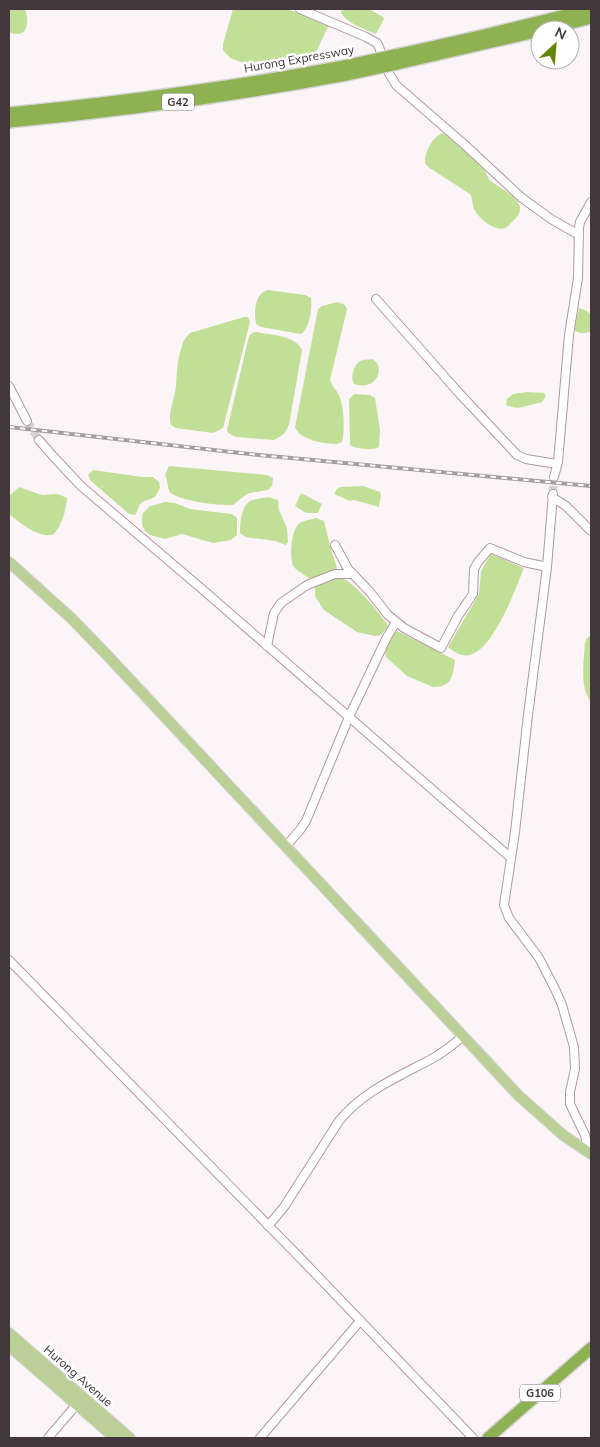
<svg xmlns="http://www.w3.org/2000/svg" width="600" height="1447" viewBox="0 0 600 1447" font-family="Mulish,sans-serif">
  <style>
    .water { fill: #c2df97 }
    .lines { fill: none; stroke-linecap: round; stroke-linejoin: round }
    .minor-tunnel { stroke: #d7cfd2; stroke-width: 8; stroke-dasharray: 8 4; stroke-linecap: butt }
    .minor-casing { stroke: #b597a2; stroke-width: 10 }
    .major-casing { stroke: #d6d3d4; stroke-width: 12 }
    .highway-casing { stroke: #d6d3d4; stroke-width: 14 }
    .minor { stroke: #fff; stroke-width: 8 }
    .major { stroke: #bbd097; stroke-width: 10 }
    .highway { stroke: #8eb151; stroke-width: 11 }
    .rail-casing { stroke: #a69da0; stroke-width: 4 }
    .rail { stroke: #fff; stroke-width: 2; stroke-dasharray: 5.5; stroke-linecap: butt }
    .highway-bridge-casing { stroke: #d6d3d4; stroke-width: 14; stroke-linecap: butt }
    .highway-bridge { stroke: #8eb151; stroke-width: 11 }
    .labels { text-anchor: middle; stroke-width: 5; stroke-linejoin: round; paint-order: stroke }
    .shield { fill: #fff; stroke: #7b7376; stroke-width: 1 }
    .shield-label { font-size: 11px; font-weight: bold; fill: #43373b }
    .street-label { font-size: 12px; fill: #43373b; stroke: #fff }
  </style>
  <rect width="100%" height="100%" fill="#fcf5f8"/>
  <g class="water">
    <path d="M9 9H25C30 23 27 40 9 32Z"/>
    <polygon points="233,9 284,9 306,14 328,22 329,25 316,52 312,55 252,65 246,64 230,58 223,50 223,44"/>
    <path d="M342 9H369L383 17 384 19 376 34C366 30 347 23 341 13Z"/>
    <path d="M443 133C455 136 476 159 484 169 486 173 488 179 492 182 499 187 518 197 520 207 521 213 515 220 511 223 510 224 506 228 505 228 495 232 478 218 474 209 472 204 473 199 470 194L428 167 425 163C424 154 433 135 443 133Z"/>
    <path d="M268 290 305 295 311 298C312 308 310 328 301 334L261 327 256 324C254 312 254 294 268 290Z"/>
    <path d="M337 302 344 304 347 309 330 380C332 387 338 391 340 398 344 407 345 433 342 442L337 444C325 444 299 440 295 427L318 309 322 306Z"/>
    <path d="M579 308 587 311 591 315V331C585 334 579 334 574 330Z"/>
    <path d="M244 317H248L250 322 223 428 213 433 176 428 171 425C167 413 175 399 176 386 177 373 177 359 182 346 183 341 186 337 190 333Z"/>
    <path d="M256 332C271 335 295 335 302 350L289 425 284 434 274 440 236 437 228 433 227 430 249 336 252 333Z"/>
    <path d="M372 359C386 365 378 392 354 384 350 377 354 362 363 360 366 359 369 360 372 359Z"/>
    <path d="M527 392 544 393 546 396 542 402C538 404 534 403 530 405 520 408 516 409 506 405L507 399 513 394Z"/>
    <path d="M354 394 370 395 375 398 380 430 379 447C372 451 357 449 350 445L349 399Z"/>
    <path d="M169 466 267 475 273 478 272 486 268 490 249 493 243 497 233 505C218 506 182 501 170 493 167 487 168 481 165 475Z"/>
    <path d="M93 470 142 477H153L159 482 160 488 155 497C142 503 142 498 136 514L134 515 129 514 91 481 88 475Z"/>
    <polygon points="363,486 380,492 381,495 379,507 354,500 350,501 334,494 337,489 340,487"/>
    <path d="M19 487 42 495 58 494 67 498C66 510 62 525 54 534 40 540 19 522 9 514V496Z"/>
    <polygon points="301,493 322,504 318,513 306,513 295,506"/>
    <path d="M268 497 278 500 279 510 287 528 288 542 286 545 275 541 246 537 240 533C240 522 241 505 252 500 257 499 263 498 268 497Z"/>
    <polygon points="165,502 175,503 190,509 232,514 237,518 237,535 231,540 213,543 182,534 165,539 150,535 145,531 142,525 142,518 143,513 150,506"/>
    <path d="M316 518 324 521 330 546 337 568 335 571 310 579C306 576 296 570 294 567 289 560 291 531 298 525 302 520 310 520 316 518Z"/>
    <path d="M491 554 524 568C516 587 490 662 462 655 457 654 452 650 448 647L479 594 481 571Z"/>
    <path d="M332 578C336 578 340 578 344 579 355 584 382 615 388 626L381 635 375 636 357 632 324 610 315 596V587Z"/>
    <path d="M397 631 455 660C453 676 452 687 433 687L407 676 386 657 385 652 394 633Z"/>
    <path d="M591 635V702C579 685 584 663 585 643L587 638Z"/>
  </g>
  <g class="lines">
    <g class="minor-tunnel">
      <polyline points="27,421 39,440"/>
      <polyline points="553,494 554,477"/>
    </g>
    <defs>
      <g id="minor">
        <polyline points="300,9 366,37 377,43 379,47 387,70 396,85 465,145 522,198 551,219 579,235"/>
        <polyline points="376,299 459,393 517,455 526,459 557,464"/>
        <polyline points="9,386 27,421"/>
        <polyline points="39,440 52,455 81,486 202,589 511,858"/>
        <polyline points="554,477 558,462 569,335 578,278 579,228 580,222 591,202"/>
        <polyline points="553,494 547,567 528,715 515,832 504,905 509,918 539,958 556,991 562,1005 574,1047 575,1069 570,1092 570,1104 585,1135 589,1152"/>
        <polyline points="552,497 566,506 591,531"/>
        <polyline points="335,545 348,569 370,592 388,615 404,628 441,648 458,616 473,594 474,569 478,562 490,548 524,562 547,567"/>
        <polyline points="267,646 274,613 281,603 307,585 335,574 353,574"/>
        <polyline points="286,846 300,830 306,821 349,717 387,637 396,622"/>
        <polyline points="9,960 306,1264 473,1438"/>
        <path d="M268 1226 284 1207 339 1121C364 1090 401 1076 435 1057 445 1051 454 1044 463 1036"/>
        <polyline points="48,1438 77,1404"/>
        <polyline points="260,1438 360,1321"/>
      </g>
      <g id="major">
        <polyline points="9,562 71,618 107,655 519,1096 563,1135 591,1154"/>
        <polyline points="9,1333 130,1438"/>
        <polyline points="9,1346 115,1438"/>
      </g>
      <g id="highway">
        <polyline points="545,30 591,18"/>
        <polyline points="395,55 484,35 590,9"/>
        <polyline points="397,64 540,31"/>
        <path d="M9 113C121 102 233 87 344 66"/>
        <path d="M9 122C122 111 234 96 346 75"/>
        <polyline points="488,1438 591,1348"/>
      </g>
    </defs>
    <use href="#minor" class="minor-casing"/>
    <use href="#major" class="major-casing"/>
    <use href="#highway" class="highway-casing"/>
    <use href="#minor" class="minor"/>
    <use href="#major" class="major"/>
    <use href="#highway" class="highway"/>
    <defs>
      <polyline id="rail" points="9,427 259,455 591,486"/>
    </defs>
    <use href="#rail" class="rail-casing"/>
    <use href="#rail" class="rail"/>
    <defs>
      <g id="highway-bridge">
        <polyline points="344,66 395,55"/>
        <polyline points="346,75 397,64"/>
      </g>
    </defs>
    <use href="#highway-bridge" class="highway-bridge-casing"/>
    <use href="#highway-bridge" class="highway-bridge"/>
  </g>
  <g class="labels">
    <g class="shield">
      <rect x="162" y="93.5" width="32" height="17" rx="4"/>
      <rect x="520" y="1384.5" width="40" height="17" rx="4"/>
    </g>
    <g class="shield-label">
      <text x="178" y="106">G42</text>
      <text x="540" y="1397">G106</text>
    </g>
    <g class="street-label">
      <text transform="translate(299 59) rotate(-10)" y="4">Hurong Expressway</text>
      <text transform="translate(78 1376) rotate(41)" y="4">Hurong Avenue</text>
    </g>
  </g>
  <rect width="600" height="1447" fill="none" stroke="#43373b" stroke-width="20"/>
  <g transform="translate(555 45) rotate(26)"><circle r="24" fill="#ffffff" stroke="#b4afb1"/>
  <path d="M0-4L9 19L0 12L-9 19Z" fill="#638607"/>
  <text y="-8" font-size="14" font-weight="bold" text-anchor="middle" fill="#43373b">N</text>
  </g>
</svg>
